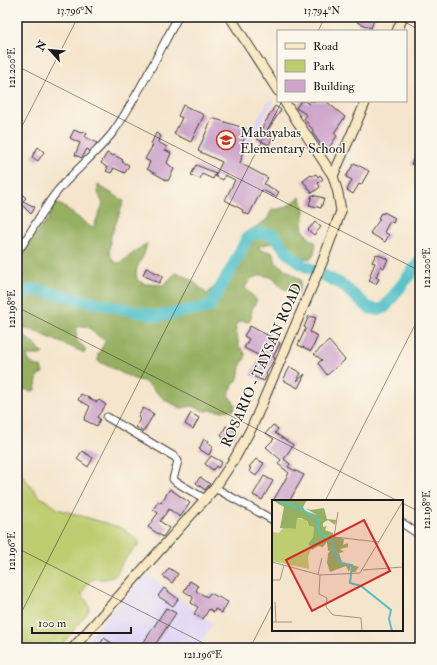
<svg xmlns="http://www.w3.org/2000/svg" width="437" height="665" viewBox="0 0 437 665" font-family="'IM FELL Double Pica',serif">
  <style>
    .built { fill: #ded5f5 }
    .green { fill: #bdcd6f; stroke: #6c7446 }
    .forest { fill: #96b062; stroke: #59663f }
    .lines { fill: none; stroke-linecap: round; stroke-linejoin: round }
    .river { stroke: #54c2c9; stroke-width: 12 }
    .building { fill: #cea5cb }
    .minor-casing { stroke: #3d3a36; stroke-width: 9 }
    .secondary-casing { stroke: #3d3a36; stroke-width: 11 }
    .minor { stroke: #fff; stroke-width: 7 }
    .secondary { stroke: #f8e8c3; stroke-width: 9 }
    .ticks { fill: none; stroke: #1c1c1c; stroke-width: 1; stroke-opacity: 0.45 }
    .labels { text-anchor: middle; stroke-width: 3; stroke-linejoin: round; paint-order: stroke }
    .poi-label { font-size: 14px; fill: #1c1c1c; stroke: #fbf7ec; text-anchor: start }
    .street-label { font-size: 14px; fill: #1c1c1c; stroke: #fbf7ec }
    .inset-river { fill: none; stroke: #54c2c9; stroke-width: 2 }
    .inset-road { fill: none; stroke: #9e9586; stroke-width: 1 }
    .view { fill: #d62828; fill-opacity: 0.15; stroke: #d62828; stroke-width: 2 }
    .inset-edge { fill: none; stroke: #1c1c1c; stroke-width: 2 }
    .neatline { fill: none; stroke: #1c1c1c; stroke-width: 1.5 }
    .ticks-label { font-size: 10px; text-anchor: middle; fill: #1c1c1c }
  </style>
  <rect width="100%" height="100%" fill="#fbf7ec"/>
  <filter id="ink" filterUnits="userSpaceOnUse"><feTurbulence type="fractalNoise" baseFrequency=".025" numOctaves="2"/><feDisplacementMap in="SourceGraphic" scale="8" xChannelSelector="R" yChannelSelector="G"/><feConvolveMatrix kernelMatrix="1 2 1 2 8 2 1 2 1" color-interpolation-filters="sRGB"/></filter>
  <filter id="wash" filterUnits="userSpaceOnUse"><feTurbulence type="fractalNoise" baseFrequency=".012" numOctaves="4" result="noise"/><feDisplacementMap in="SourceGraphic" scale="16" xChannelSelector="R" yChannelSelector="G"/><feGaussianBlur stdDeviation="0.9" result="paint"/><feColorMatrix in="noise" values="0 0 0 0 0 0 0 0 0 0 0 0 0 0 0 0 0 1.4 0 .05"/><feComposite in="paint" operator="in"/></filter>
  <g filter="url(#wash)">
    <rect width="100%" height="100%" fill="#f5e5cc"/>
    <g class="built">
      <polygon points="269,100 274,100 237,168 195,151 212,117 251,129"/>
      <polygon points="146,573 213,624 197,648 80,648"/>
    </g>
    <path class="green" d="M17 469 39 496 58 509 122 528 137 539 139 544C135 550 128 554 124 560 120 565 120 572 114 576 99 585 93 568 82 594L90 607 88 612 59 648H17Z"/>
    <path class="forest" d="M98 185 124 201 111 236 109 253 114 262 120 263 147 243C146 247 145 252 143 256 139 265 133 270 138 281L146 284 163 285 176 273C188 275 198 286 207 294L221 280 247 232 265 221 268 218 272 209C283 211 292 203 300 197 305 207 305 218 302 228L308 237 316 243 314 253 311 259C306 258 300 258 295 255 288 250 283 242 274 243 269 243 263 245 258 246L262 251H268L273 253 276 263 301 280 298 293 282 288 271 277 261 275 250 279 245 288 257 300 252 309 251 318 249 322 241 321 235 325 239 346 245 353V358L240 367 238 379 233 385 228 395 235 404 234 410 218 411 212 410 205 411 192 406 181 408 165 400 150 386 143 381 134 379 98 361V355L106 340C103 338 99 337 97 335 89 328 89 324 77 327L76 340 85 348V353L32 330 19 328C25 339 36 344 43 353L40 355H27C28 363 33 365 41 367L43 373 38 375 35 390 30 391 24 389 19 391 17 397V254L47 221 55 203 63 206 89 226 93 228 103 204 98 192Z"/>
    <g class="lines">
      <polyline class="river" points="17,297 32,289 157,316 209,307 233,266 247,238 253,234 261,233 274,235 289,254 303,265 341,284 369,308 379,310 385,307 420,261"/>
    </g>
    <g id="blocks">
      <g class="building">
        <polygon points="359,17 375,17 371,28 357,22"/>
        <polygon points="301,101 304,101 309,104 310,101 326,101 345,117 334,133 337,136 326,152 312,132 313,130 304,119 307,115 296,108"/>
        <polygon points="183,105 204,115 191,142 174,134 182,118 178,116"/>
        <polygon points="275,106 281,110 267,131 274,134 269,145 257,139 264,124"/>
        <polygon points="212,118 247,129 242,145 246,148 241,156 242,157 240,163 268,178 264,184 279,192 276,197 262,190 249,215 242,212 243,210 225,200 235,180 225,175 223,180 215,176 222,162 198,151"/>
        <polygon points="74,130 81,133 82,131 87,133 85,137 97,143 90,151 87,149 82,158 75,155 80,143 70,138"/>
        <polygon points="156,133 161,136 158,142 167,147 165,150 171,153 167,163 174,169 168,181 147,169 150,162 145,159 153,145 151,144"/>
        <polygon points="420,146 420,168 411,164"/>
        <polygon points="38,147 44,152 38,161 32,157"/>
        <polygon points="107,153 113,156 114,155 123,160 122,162 129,165 125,173 114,168 111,173 106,171 108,168 101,163"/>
        <polygon points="354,163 369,171 361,185 359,184 353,194 347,190 352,180 346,177"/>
        <polygon points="196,165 216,173 213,179 202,174 200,179 191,175"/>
        <polygon points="316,174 318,177 320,175 323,179 318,183 320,187 312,193 303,181 311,175 312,176"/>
        <polygon points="20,192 26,198 23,201 35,207 31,214 21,204 17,208 17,196"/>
        <polygon points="312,195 324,198 321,208 309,205"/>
        <polygon points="384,212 395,218 393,223 390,221 384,232 389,235 385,242 370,233 380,219 378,218 381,213 383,214"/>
        <polygon points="315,222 321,227 314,235 308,230"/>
        <polygon points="376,254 388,259 384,268 381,266 376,277 379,279 376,284 369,281 371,276 370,275 375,263 372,262"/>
        <polygon points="146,268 163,276 159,283 143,275"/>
        <polygon points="309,316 316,318 310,332 318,336 311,351 298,345 306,328 304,327"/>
        <polygon points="250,326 271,337 271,338 280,343 273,357 275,358 266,374 267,375 264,381 250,375 260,356 244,348 249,339 244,336"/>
        <polygon points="329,341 345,360 327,375 318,363 322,360 314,354"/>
        <polygon points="290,367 301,373 297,381 305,374 298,388 283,380"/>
        <polygon points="81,394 97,402 99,400 106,405 97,417 100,419 97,426 84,420 90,406 78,400"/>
        <polygon points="143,408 154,414 143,432 136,427 140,419 138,417"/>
        <polygon points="191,413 199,418 193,429 185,424"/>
        <polygon points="273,425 278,429 275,433 293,445 284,459 290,464 288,467 304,475 290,500 286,499 285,501 273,501 289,473 278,464 281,460 266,447 274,439 266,433"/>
        <polygon points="226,426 237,432 234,439 231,438 229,441 221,436"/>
        <polygon points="204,439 209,441 208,443 213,446 209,455 199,449"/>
        <polygon points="82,451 93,458 88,467 77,459"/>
        <polygon points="211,456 222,462 218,468 216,466 213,470 205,464"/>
        <polygon points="256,459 264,463 256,476 249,471 251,468 249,467"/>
        <polygon points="264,476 273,481 262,500 253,495"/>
        <polygon points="200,477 210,484 205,490 196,483"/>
        <polygon points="170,489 190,503 180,517 169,509 160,521 169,528 163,537 148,527 158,513 153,509 159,501 161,503"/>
        <polygon points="169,568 178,574 172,583 163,576"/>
        <polygon points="190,581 198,586 196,591 207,597 210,593 228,602 222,613 215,609 214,612 209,609 203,619 194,614 198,607 191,603 193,598 193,597 184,591"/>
        <polygon points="164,588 178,599 173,606 158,596"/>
        <polygon points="166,608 176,613 153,648 140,648"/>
        <polygon points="104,638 119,648 98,648"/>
      </g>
    </g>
  </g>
  <g filter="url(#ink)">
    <use href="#blocks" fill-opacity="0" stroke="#3d3a36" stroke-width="1"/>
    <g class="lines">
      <defs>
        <g id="minor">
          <path d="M17 251 23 244C35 226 45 205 60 188 77 168 98 152 114 131 138 96 158 54 178 17"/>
          <polyline points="107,417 175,457 178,461 173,479 176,482 205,499"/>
          <polyline points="215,488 273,520"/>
          <polyline points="402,523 420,535"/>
        </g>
        <g id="secondary">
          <polyline points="230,17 278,91"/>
          <polyline points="397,31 403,17"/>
          <polyline points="333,176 366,101"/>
          <polyline points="73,648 215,488 235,458 252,427 322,263 341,211 338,193 333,176 284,101"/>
        </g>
      </defs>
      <use href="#minor" class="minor-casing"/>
      <use href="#secondary" class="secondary-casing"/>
      <use href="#minor" class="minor"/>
      <use href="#secondary" class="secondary"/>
    </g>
  </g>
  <path class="ticks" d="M395 17 420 30M318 31 325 17M17 66 420 271M17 136 78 17M17 307 398 501M325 501 420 315M402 503 420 512M17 548 213 648M17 621 282 101M250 648 273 603"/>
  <defs>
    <symbol id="school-ring" viewBox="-11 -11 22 22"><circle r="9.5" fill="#fbf7ec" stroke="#c8321e" stroke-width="1.5"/><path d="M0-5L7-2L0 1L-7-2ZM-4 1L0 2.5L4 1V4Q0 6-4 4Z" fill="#c8321e"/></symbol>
  </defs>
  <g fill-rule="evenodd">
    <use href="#school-ring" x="215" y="129" width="22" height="22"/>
  </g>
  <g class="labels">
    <g class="poi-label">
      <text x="240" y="137">Mabayabas<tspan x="240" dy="16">Elementary School</tspan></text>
    </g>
    <g class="street-label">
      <text transform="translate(261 365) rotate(-66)" y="5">ROSARIO - TAYSAN ROAD</text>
    </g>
  </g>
  <g transform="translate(272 500)">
    <rect width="131" height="131" fill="#f5e5cc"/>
    <path d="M25 18 34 20 37 26 42 27 41 37 36 44 39 49 36 57 37 69 0 61V32L7 33 11 28 24 29Z" fill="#bdcd6f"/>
    <path d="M0 0H35L31 7 33 11 45 15 33 8 39 10 52 8 55 19 64 20 63 25 56 20 51 23V27L55 26 53 30 61 33V36L72 39 71 45 76 43V47L68 49 72 52 67 53 70 62 87 67 83 72H80L79 65 77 72 74 66 58 72 55 63 56 53 59 50 56 51 55 42 51 47 46 46 40 50 36 44 41 37 42 27 37 26 35 21 29 18H25L24 29 8 28 12 7Z" fill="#96b062"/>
    <path class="inset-river" d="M6 0 29 9 47 20V32L60 41 64 57 69 63 80 65 78 83 89 86 119 110 117 119 120 131"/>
    <path class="inset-road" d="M66 12 62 37 107 42M0 62 48 75 88 73 131 1M91 70 131 67M46 74 50 58M48 75 47 94 55 98 54 107 61 115 89 118 90 131M0 80H8L12 65M3 102 4 122M0 122H20"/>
    <path class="view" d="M92 20 118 71 40 111 14 60Z"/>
    <rect width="131" height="131" class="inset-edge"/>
  </g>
  <rect width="437" height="665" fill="none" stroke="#fbf7ec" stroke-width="44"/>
  <rect x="277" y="30" width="130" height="72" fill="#fbf7ec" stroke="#a29f99"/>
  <rect x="285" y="43" width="20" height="6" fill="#f8e8c3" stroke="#a29f99"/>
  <text x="313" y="50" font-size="12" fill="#1c1c1c">Road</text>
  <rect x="285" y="60" width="20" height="12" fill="#bdcd6f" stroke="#a29f99"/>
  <text x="313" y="70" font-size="12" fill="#1c1c1c">Park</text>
  <rect x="285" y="80" width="20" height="12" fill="#cea5cb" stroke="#a29f99"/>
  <text x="313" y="90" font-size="12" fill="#1c1c1c">Building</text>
  <g transform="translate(50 50) rotate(297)" stroke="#fbf7ec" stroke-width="3" paint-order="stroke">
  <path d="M0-3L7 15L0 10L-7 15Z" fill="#1c1c1c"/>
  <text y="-6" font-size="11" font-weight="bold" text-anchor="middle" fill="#1c1c1c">N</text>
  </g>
  <path d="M32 627v6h99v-6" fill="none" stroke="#1c1c1c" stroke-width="2"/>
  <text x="38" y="627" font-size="12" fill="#1c1c1c" stroke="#fbf7ec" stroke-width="3" paint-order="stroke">100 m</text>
  <rect x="22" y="22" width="393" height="621" class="neatline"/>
  <g class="ticks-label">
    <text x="75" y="14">13.796°N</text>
    <text x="322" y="14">13.794°N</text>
    <text transform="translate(11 68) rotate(-90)" y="4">121.200°E</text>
    <text transform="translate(426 268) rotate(-90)" y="4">121.200°E</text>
    <text transform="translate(11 309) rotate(-90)" y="4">121.198°E</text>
    <text transform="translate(426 510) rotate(-90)" y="4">121.198°E</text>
    <text transform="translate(11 551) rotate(-90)" y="4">121.196°E</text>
    <text x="203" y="658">121.196°E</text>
  </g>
</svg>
